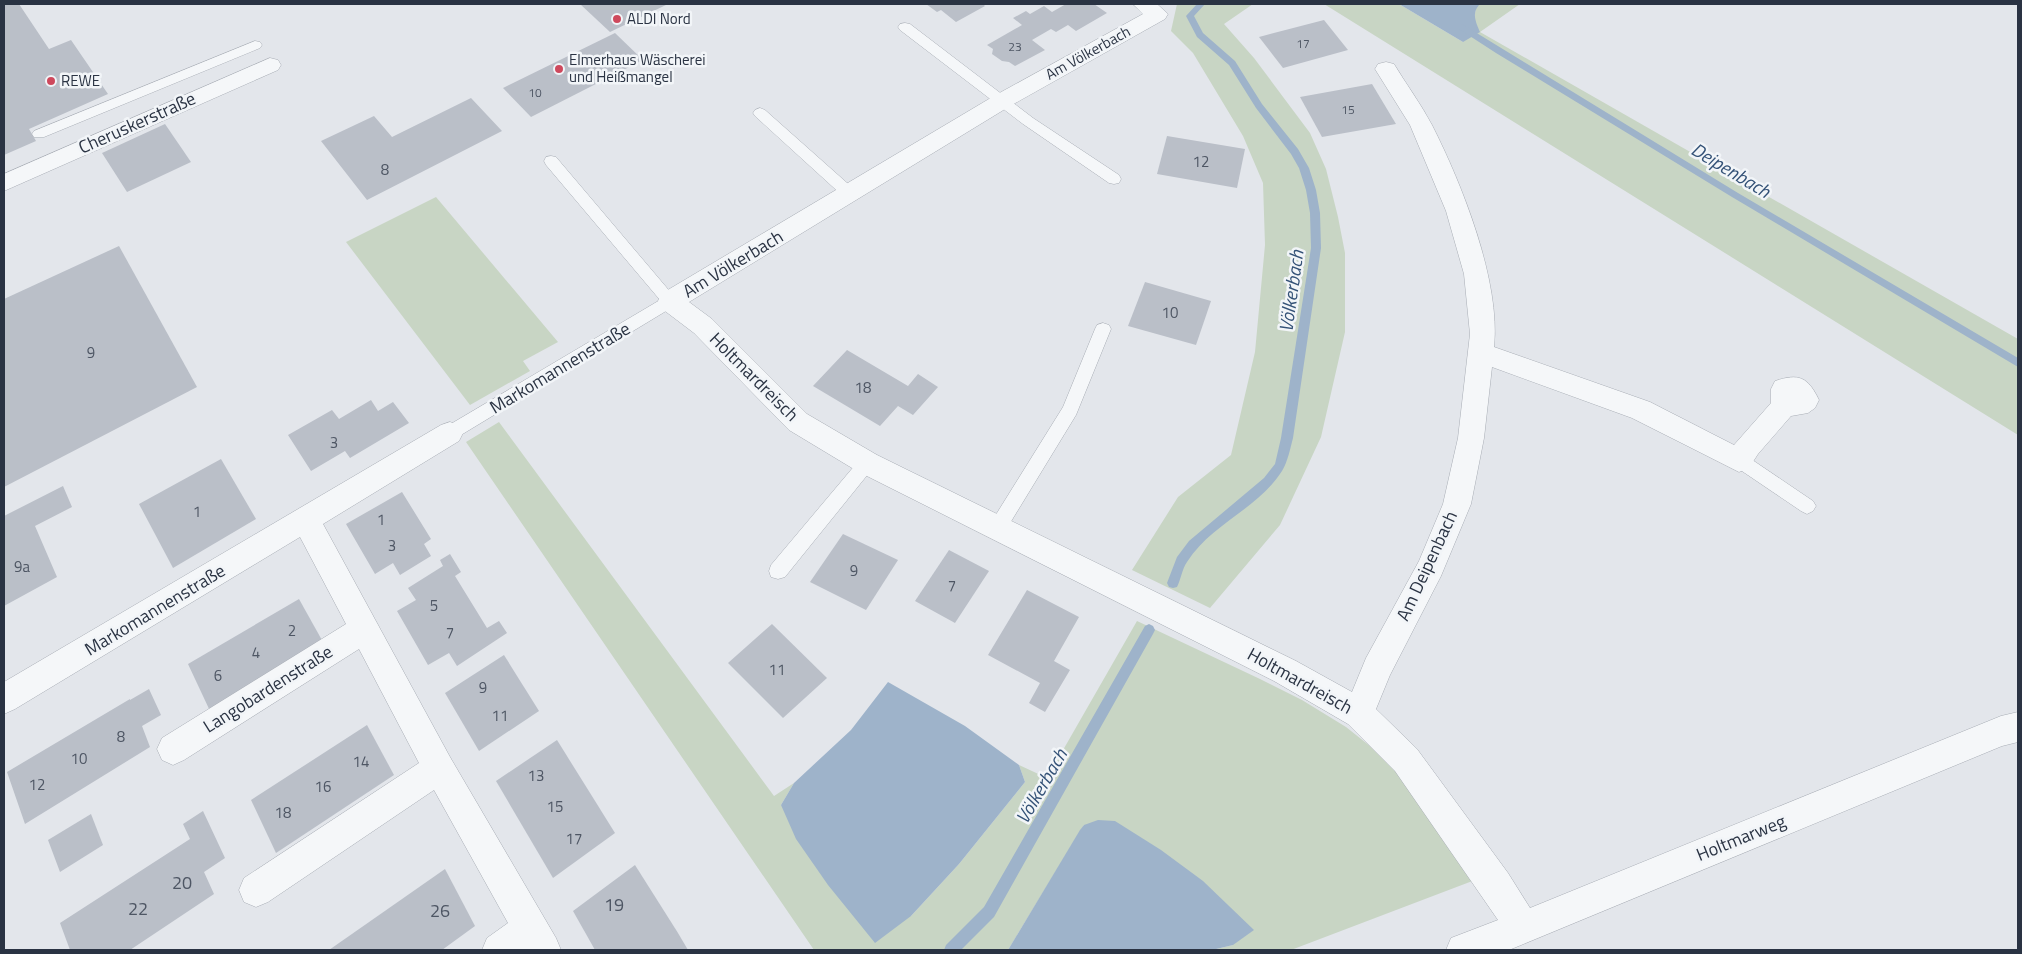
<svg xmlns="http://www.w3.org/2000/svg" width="2022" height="954" viewBox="0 0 2022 954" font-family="'Titillium Web',sans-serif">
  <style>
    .green { fill: #c8d5c4 }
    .water { fill: #9eb3ca }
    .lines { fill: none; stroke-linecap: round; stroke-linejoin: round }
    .stream { fill: #9eb3ca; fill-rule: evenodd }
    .building { fill: #babfc8 }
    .lane-casing { stroke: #a8adb5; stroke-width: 1 }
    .street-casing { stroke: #a8adb5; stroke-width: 1 }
    .lane { fill: #f5f7f9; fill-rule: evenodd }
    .street { fill: #f5f7f9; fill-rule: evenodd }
    .poi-dot { fill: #ce495d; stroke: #f2f5f8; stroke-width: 2 }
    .labels { text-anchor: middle; stroke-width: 5; stroke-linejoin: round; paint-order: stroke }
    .far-number-label { font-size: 12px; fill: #4e5664 }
    .far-poi-label { font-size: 15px; fill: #2a3343; stroke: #f2f5f8; text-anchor: start }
    .far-street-label { font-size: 15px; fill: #2a3343; stroke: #f2f5f8 }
    .number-label { font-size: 15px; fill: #4e5664 }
    .street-label { font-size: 18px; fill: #2a3343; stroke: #f2f5f8 }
    .near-number-label { font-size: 18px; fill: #4e5664 }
    .water-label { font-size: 19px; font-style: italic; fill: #345277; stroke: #f2f5f8 }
  </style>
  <rect width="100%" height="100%" fill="#e3e6eb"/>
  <g class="green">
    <polygon points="1177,4 1253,4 1224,24 1254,58 1310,133 1326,169 1338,217 1345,253 1345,332 1321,437 1280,525 1210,608 1132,570 1178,497 1231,455 1255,352 1265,245 1263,183 1243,136 1193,53 1171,31"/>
    <polygon points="1324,4 1399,4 1463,42 1474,19 1476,7 1480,4 1520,4 1480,32 2018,339 2018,435"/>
    <polygon points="436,197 558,342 523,361 530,371 470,405 346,242"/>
    <polygon points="499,422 774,796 794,783 781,805 911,916 959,864 1025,782 1019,765 1047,778 1137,621 1260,679 1302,700 1346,727 1390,762 1475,880 1291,950 1212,950 1233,945 1084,825 1008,950 814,950 466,442"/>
  </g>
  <g class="water">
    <path d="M1399 4H1480C1471 13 1476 22 1480 32L1463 42Z"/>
    <polygon points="888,682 965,726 1019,765 1025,782 959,864 911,916 875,943 828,885 796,839 781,805 794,783 851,730"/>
    <polygon points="1098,820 1115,821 1161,850 1203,881 1254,930 1233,945 1212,950 1008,950 1080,830 1084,825"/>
  </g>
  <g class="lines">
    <g class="stream">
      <path d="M1197 4H1205L1194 16 1203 33 1235 61 1262 104 1298 149 1309 168 1316 190 1320 213 1321 248 1293 438C1290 449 1288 461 1282 471 1258 509 1211 524 1187 562 1182 569 1181 579 1177 587L1173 588 1169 587 1167 583 1177 557 1189 541 1264 478 1275 464 1281 438 1311 248 1310 213 1306 190 1299 168 1291 154 1256 108 1229 65 1197 37 1186 16Z"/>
      <polygon points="1462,24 1738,193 2018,358 2018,367 1732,197 1496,53 1459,29 1459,25"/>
      <polygon points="1149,624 1153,626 1155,630 1153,634 994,917 961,950 944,950 946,945 984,907 1145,626"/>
    </g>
  </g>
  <g class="building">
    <polygon points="4,4 19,4 49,49 71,40 108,94 29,129 36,141 4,155"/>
    <polygon points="580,4 668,4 610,32"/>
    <polygon points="926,4 983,4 985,6 956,22 941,10 937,12"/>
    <polygon points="1066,4 1094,4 1107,13 1076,31 1068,25 1056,32 1051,29 1032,40 1045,50 1015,66 1009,62 1002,61 992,54 993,49 987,45 1022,25 1013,18 1026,11 1030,14 1044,6 1052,12"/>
    <polygon points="1324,20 1348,50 1283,68 1259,37"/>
    <polygon points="615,33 643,60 531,117 503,88"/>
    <polygon points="1372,84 1396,124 1322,137 1300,97"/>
    <polygon points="471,98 502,131 367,200 321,141 374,116 392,137"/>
    <polygon points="165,124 191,162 127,192 102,153"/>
    <polygon points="1167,136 1245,149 1237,188 1157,174"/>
    <polygon points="119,246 197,387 4,487 4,299"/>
    <polygon points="1145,282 1211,301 1196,345 1128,326"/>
    <polygon points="847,350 908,386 918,374 938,387 913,415 898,406 880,426 813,386"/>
    <polygon points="371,400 378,411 393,402 409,423 350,458 345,451 311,471 288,435 332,410 339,419"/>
    <polygon points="221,459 256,519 173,568 139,504"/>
    <polygon points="63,486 72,507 35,526 57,577 4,606 4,516"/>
    <polygon points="402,492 431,539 424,544 431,556 400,575 393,563 375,574 346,524"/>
    <polygon points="843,534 898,560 866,610 810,582"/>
    <polygon points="949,550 989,571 955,623 915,601"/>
    <polygon points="450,554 461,572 455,576 487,628 499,621 507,633 457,666 449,653 428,665 397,611 416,600 408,588 443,566 440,560"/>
    <polygon points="1027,590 1079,617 1054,661 1070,670 1045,712 1029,703 1040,683 988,655"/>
    <polygon points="299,599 323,642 210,711 188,664"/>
    <polygon points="772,624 827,678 783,718 728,663"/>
    <polygon points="504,655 539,711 479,751 445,693"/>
    <polygon points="149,689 161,715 142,726 150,747 25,824 7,772 130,699 130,700"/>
    <polygon points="367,725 394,775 276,853 251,800"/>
    <polygon points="557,740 615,833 553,878 496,781"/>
    <polygon points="203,811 225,858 204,872 214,894 130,950 70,950 60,923 190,839 183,824"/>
    <polygon points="91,814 103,845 60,872 48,840"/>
    <polygon points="635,865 678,933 688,950 595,950 573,911"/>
    <polygon points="445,869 475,926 442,950 329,950"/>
  </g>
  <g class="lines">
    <defs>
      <g id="lane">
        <polygon points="905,23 910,24 1033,118 1119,175 1121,179 1119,183 1114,184 1109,183 1023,124 900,30 898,27 900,24"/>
        <polygon points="255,41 260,42 262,45 260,48 44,137 34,137 32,134 34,131"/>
        <polygon points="760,108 765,110 855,190 857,194 855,198 850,199 845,198 755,116 753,113 755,110"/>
        <polygon points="551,156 556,157 678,301 676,305 456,438 450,440 444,438 441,433 444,428 660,300 546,165 544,161 546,157"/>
        <polygon points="1103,323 1109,325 1111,329 1076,415 1004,533 998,535 992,533 989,527 992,521 1063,407 1095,329 1097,325"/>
        <polygon points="1739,453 1745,455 1813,501 1816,506 1813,511 1807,514 1801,511 1733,465 1730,460 1733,455"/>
        <polygon points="867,456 873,458 876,463 873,468 785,577 778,579 771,577 769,571 771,565 861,458"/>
      </g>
      <g id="street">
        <path d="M1133 4H1157L1168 14 1165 19 1010 106 689 302 712 319 807 414 877 455 1296 661 1352 692 1366 658 1419 561 1443 504 1458 438 1470 334 1464 274 1446 211 1410 125 1375 69 1378 64 1386 62 1394 64C1406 84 1421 104 1432 125 1462 184 1501 282 1494 347L1650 402 1734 445 1771 403V389L1775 381C1799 373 1808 377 1819 400L1815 408 1808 413 1791 416 1758 454 1749 468 1739 472 1632 418 1492 367 1484 438 1471 504 1441 576 1390 675 1376 709 1417 749 1508 873 1530 908 2001 716 2018 712V742L2002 746 1509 950H1446L1451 938 1498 920 1395 771 1348 724 1274 681 857 471 789 430 694 333 661 308 658 301 661 294 994 96 1143 14Z"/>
        <polygon points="270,58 278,60 281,65 278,70 4,191 4,174"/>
        <polygon points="450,422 459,425 463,433 459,441 323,524 450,757 556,938 561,950 482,950 487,938 508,923 434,790 268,902 256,907 244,902 239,890 244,878 419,763 359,649 184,760 173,765 162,760 157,749 162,738 346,624 300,537 15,709 4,714 4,682 441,425"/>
      </g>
    </defs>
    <use href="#lane" class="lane-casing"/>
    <use href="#street" class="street-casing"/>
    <use href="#lane" class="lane"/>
    <use href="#street" class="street"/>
  </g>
  <g class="poi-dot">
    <circle cx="617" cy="19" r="5"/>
    <circle cx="559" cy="69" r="5"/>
    <circle cx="51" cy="81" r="5"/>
  </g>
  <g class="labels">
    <g class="far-number-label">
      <text x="1303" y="48">17</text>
      <text x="1015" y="51">23</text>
      <text x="535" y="97">10</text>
      <text x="1348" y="114">15</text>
    </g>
    <g class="far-poi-label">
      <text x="627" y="24">ALDI Nord</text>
      <text x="569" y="65">Elmerhaus Wäscherei<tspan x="569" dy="17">und Heißmangel</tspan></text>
      <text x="61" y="86">REWE</text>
    </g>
    <g class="far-street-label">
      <text transform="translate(1088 53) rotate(-29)" y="5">Am Völkerbach</text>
    </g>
    <g class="number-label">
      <text x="1201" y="167">12</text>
      <text x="385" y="175">8</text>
      <text x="1170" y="318">10</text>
      <text x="91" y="358">9</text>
      <text x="863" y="393">18</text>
      <text x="334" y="448">3</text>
      <text x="197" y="517">1</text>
      <text x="381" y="525">1</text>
      <text x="392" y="551">3</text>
      <text x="22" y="572">9a</text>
      <text x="854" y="576">9</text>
      <text x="952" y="591">7</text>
      <text x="434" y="611">5</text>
      <text x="292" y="636">2</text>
      <text x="450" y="638">7</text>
      <text x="256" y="658">4</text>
      <text x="777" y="675">11</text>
      <text x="218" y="681">6</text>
      <text x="483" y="693">9</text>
      <text x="500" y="721">11</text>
      <text x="121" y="742">8</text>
      <text x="79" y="764">10</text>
      <text x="361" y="767">14</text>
      <text x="536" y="781">13</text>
      <text x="37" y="790">12</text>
      <text x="323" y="792">16</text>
      <text x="555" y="812">15</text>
      <text x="283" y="818">18</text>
      <text x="574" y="844">17</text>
    </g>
    <g class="street-label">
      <text transform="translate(137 123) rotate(-24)" y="6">Cheruskerstraße</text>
      <text transform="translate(733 264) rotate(-31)" y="6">Am Völkerbach</text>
      <text transform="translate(560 368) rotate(-31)" y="6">Markomannenstraße</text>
      <text transform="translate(754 377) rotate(45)" y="6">Holtmardreisch</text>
      <text transform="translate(1427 566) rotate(-65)" y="6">Am Deipenbach</text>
      <text transform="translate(155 610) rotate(-31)" y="6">Markomannenstraße</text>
      <text transform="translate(1300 681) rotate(29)" y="6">Holtmardreisch</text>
      <text transform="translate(268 689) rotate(-32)" y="6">Langobardenstraße</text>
      <text transform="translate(1741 838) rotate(-22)" y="6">Holtmarweg</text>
    </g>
    <g class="near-number-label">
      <text x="182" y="889">20</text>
      <text x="614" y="911">19</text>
      <text x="138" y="915">22</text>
      <text x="440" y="917">26</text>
    </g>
    <g class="water-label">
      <text transform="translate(1731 170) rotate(31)" y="7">Deipenbach</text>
      <text transform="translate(1291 291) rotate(-82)" y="7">Völkerbach</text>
      <text transform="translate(1041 786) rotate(-60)" y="7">Völkerbach</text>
    </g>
  </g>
  <rect width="2022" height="954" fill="none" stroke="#2a3343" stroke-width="10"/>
</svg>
